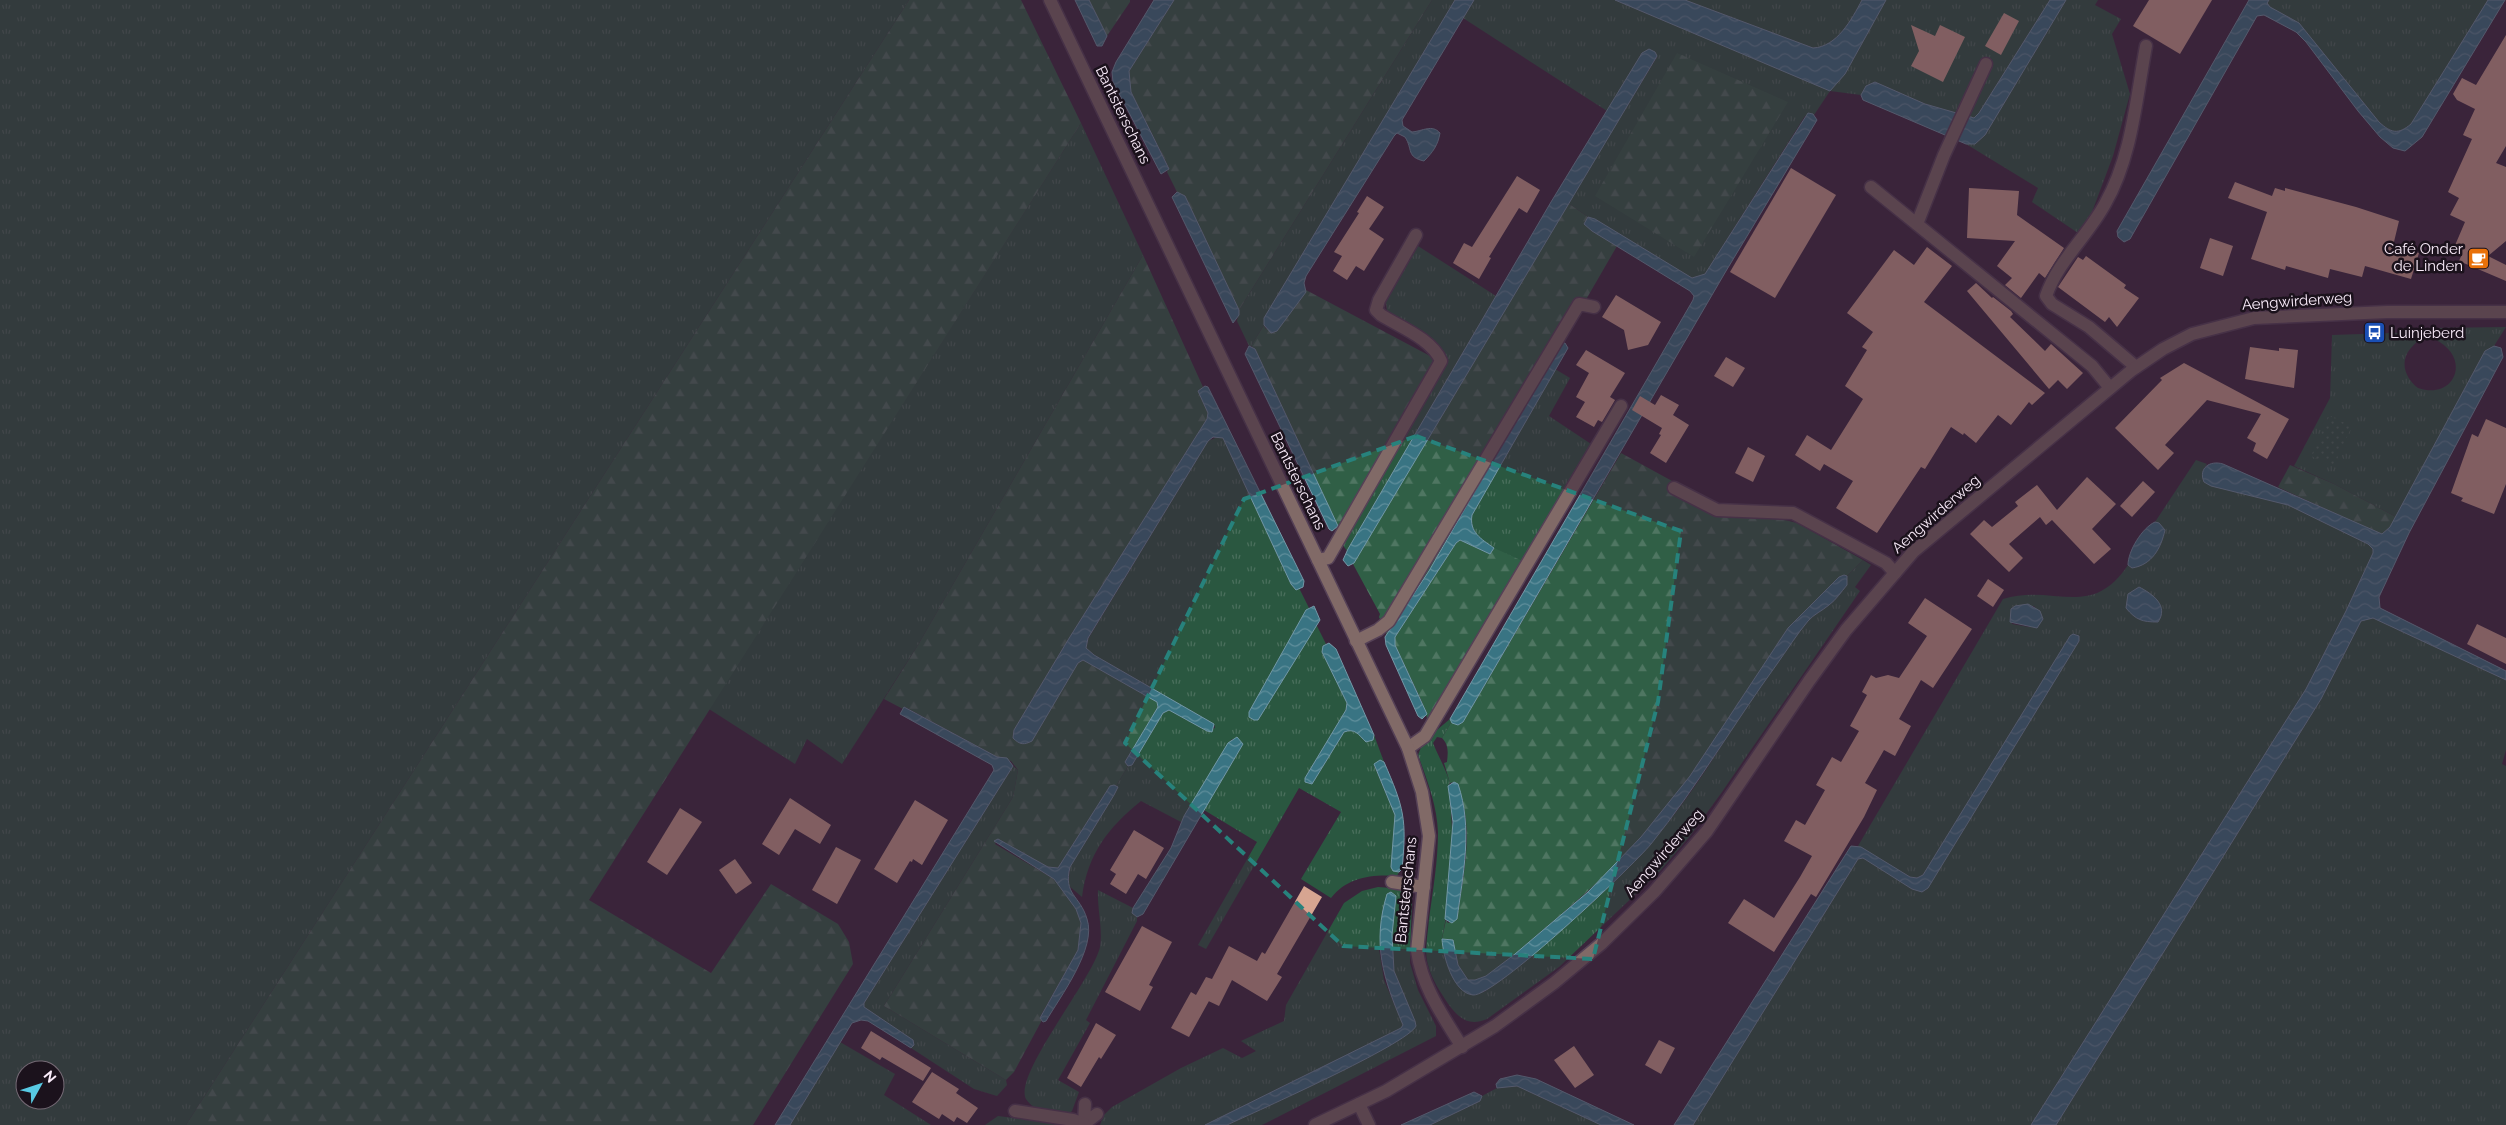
<svg xmlns="http://www.w3.org/2000/svg" width="2506" height="1125" viewBox="0 0 2506 1125" font-family="Raleway,sans-serif">
  <style>
    .grass { fill: url(#grass-tufts); fill-rule: evenodd }
    .forest { fill: url(#forest-firs) }
    .park { fill: url(#park-dots) }
    .water { fill: url(#water-waves); stroke: #7398a7 }
    .building { fill: #d7a591 }
    .lines { fill: none; stroke-linecap: round; stroke-linejoin: round }
    .service-casing { stroke: #554156; stroke-width: 15 }
    .minor-casing { stroke: #554156; stroke-width: 15 }
    .tertiary-casing { stroke: #554156; stroke-width: 15 }
    .service { stroke: #816a67; stroke-width: 12 }
    .minor { stroke: #816a67; stroke-width: 12 }
    .tertiary { stroke: #816a67; stroke-width: 12 }
    .marked { fill: none; stroke: #27827c; stroke-width: 4; stroke-dasharray: 10 6; stroke-linejoin: round }
    .labels { text-anchor: middle; stroke-width: 5; stroke-linejoin: round; paint-order: stroke }
    .street-label { font-size: 15px; fill: #fbedfb; stroke: #1b121c }
    .poi-label { font-size: 15px; fill: #fbedfb; stroke: #1b121c; text-anchor: end }
  </style>
  <defs>
    <pattern id="grass-tufts" width="24" height="20" patternUnits="userSpaceOnUse" patternTransform="scale(1.25)"><rect width="24" height="20" fill="#2a5740"/><path d="M3 7l-1-3M5 7V3M7 7l1-3M15 17l-1-3M17 17v-4M19 17l1-3" fill="none" stroke="#4a6f5c"/></pattern>
    <pattern id="forest-firs" width="22" height="20" patternUnits="userSpaceOnUse" patternTransform="scale(1.25)"><rect width="22" height="20" fill="#305f46"/><path d="M5 1l3.5 6h-7zM16 11l3.5 6h-7z" fill="#4f7662"/></pattern>
    <pattern id="park-dots" width="8" height="8" patternUnits="userSpaceOnUse" patternTransform="scale(1.25)"><rect width="8" height="8" fill="#2a5740"/><path d="M2 2h.1M6 6h.1" fill="none" stroke="#4a6f5c" stroke-width="1.8" stroke-linecap="round"/></pattern>
    <pattern id="water-waves" width="16" height="10" patternUnits="userSpaceOnUse" patternTransform="scale(1.25)"><rect width="16" height="10" fill="#397483"/><path d="M0 5q4-4 8 0t8 0" fill="none" stroke="#608f9c"/></pattern>
  </defs>
  <rect width="100%" height="100%" fill="#3a253b"/>
  <g class="grass">
    <path d="M0 0H909L186 1125H0ZM25 1070H55V1100H25Z"/>
    <polygon points="1432,0 1455,0 1264,318 1264,325 1251,346 1249,346 1237,321 1239,310"/>
    <polygon points="1474,0 1615,0 1830,90 1845,74 1886,0 2050,0 1979,113 1974,118 1925,104 1875,82 1866,86 1861,95 1830,91 1814,115 1805,116 1705,274 1692,278 1588,217 1568,203 1657,57 1655,52 1642,53 1607,111 1463,18"/>
    <path d="M1685 0H1862C1852 19 1837 47 1813 48Z"/>
    <polygon points="2066,0 2098,0 2095,5 2121,19 2112,34 2130,94 2113,156 2092,212 2078,233 2032,202 2038,188 1966,144 1975,144 1985,135"/>
    <path d="M2269 0H2488L2411 124C2398 135 2391 133 2379 122L2299 23 2270 7 2267 3Z"/>
    <polygon points="1081,123 1143,255 918,645 842,764 807,739 795,764 709,709"/>
    <path d="M1418 246 1496 296 1347 551 1342 544 1445 362C1445 338 1406 323 1387 311L1386 302Z"/>
    <path d="M2506 327 2494 346 2485 351 2396 517 2334 484 2294 466 2330 398 2332 335 2421 332C2420 341 2415 343 2410 349 2399 363 2406 379 2418 388 2455 401 2473 357 2434 339L2435 328Z"/>
    <path d="M1555 369 1570 378 1549 416 1591 444 1527 563C1507 554 1467 543 1472 515Z"/>
    <path d="M1220 436 1223 438 1291 584 1296 590 1299 588 1309 608 1249 712V716L1258 720 1316 624 1326 644 1323 646 1322 652 1347 703 1346 710 1305 778V782L1312 784 1344 732 1351 730 1373 740 1374 735 1384 762 1380 760 1374 765 1395 815 1394 871 1399 872 1397 876C1373 874 1347 877 1331 898L1301 879 1341 812 1299 788 1206 949 1198 945 1257 842 1204 810 1243 744 1232 739 1181 822 1141 801C1108 828 1088 853 1082 897L1068 885 1070 867 1114 795 1118 787 1116 786 1128 766 1132 765 1163 713 1169 710 1207 731 1215 728 1214 724 1094 655 1086 648 1088 639 1208 441Z"/>
    <path d="M2196 460 2207 464 2203 470 2269 500 2288 505 2368 544 2373 549V553L2346 611 2306 689 2031 1125H1693L1858 859 1863 858 1922 892 2079 641V636L2074 634 1923 875 1917 878 1910 877 1858 846 2003 599C2053 583 2091 621 2128 565L2132 568 2159 523 2155 522ZM2015 606H2034L2043 619 2029 627 2012 624 2011 609Z"/>
    <path d="M1863 560 1871 565 1855 587 1860 591 1722 792 1690 836 1660 871 1559 967 1487 1019C1470 1026 1460 1020 1449 1005 1441 993 1432 980 1428 965 1424 951 1428 934 1429 919 1433 890 1438 861 1438 832 1437 805 1427 780 1418 755L1422 745 1432 734 1450 719 1452 721 1442 738 1437 737 1433 743C1439 758 1445 767 1450 783L1448 786C1456 836 1452 890 1442 939L1484 992C1542 948 1599 901 1648 846 1710 778 1748 691 1808 621 1814 614 1822 611 1829 605 1836 600 1841 592 1847 585V576Z"/>
    <polygon points="2368,618 2373,618 2506,680 2506,750 2502,764 2506,766 2506,1125 2056,1125 2321,699 2361,621"/>
    <polygon points="1013,766 1018,770 1013,797 884,1006 1006,1080 1007,1085 997,1096 974,1089 911,1048 914,1045 913,1040 864,1007 864,1003"/>
    <polygon points="1378,887 1404,889 1412,898 1410,963 1418,990 1436,1026 1436,1036 1262,1125 1227,1125 1369,1057 1415,1021 1394,971 1392,935 1396,897 1379,949 1384,980 1403,1025 1401,1028 1205,1125 1100,1125 1104,1115 1112,1107 1181,1068 1223,1048 1242,1058 1256,1051 1241,1041 1284,1021 1286,1005 1344,903 1362,891"/>
    <path d="M1098 890 1133 908 1132 913 1137 917V921L1086 1020 1090 1023 1058 1080 1079 1092 1072 1111 1067 1115C1053 1113 1034 1112 1026 1099 1013 1075 1093 979 1100 947 1103 929 1097 908 1098 890Z"/>
    <polygon points="840,1042 895,1074 884,1095 931,1125 790,1125"/>
    <polygon points="1517,1086 1601,1125 1430,1125 1480,1101 1482,1096 1497,1088"/>
    <polygon points="998,1116 1070,1125 985,1125"/>
  </g>
  <g class="forest">
    <polygon points="909,0 1021,0 1081,123 589,900 711,973 771,884 838,924 849,942 853,964 753,1125 186,1125"/>
    <polygon points="1089,0 1130,0 1130,2 1107,36"/>
    <polygon points="1174,0 1432,0 1239,310 1185,196 1177,192 1167,172 1169,168 1131,92 1128,79 1129,71"/>
    <polygon points="1677,53 1788,102 1694,257 1595,196"/>
    <polygon points="1568,203 1588,217 1584,224 1617,246 1429,571 1387,635 1379,617 1380,614 1353,564"/>
    <polygon points="1143,255 1203,387 1198,391 1208,413 1207,419 1068,640 1014,730 1013,738 1078,663 1083,660 1153,699 1157,702 1158,707 1125,762 1128,766 1116,786 1110,786 1058,868 1048,867 998,839 995,844 1054,879 1076,909 1081,923 1078,950 1040,1017 1042,1020 1014,1072 1006,1080 884,1006 1013,797 1018,770 1011,761 997,757 905,707 903,709 884,699 918,645"/>
    <polygon points="1306,290 1432,357 1435,362 1339,534 1336,529 1338,526 1255,349 1251,346 1264,325 1266,329 1301,299"/>
    <path d="M1621 453 1736 516 1777 518 1797 523 1863 560 1847 576 1844 575 1788 628C1743 700 1697 773 1642 837 1608 875 1569 908 1530 941 1516 953 1490 980 1471 981L1458 966 1453 940 1442 939 1446 920 1448 923 1457 918C1463 878 1477 818 1454 782L1450 783 1444 763 1447 762C1448 753 1449 745 1442 738L1452 721 1458 725 1463 722Z"/>
    <polygon points="2290,465 2334,484 2396,517 2390,527 2382,534 2377,533 2278,487"/>
    <polygon points="1460,540 1490,554 1494,548 1527,563 1434,716 1427,718 1422,702 1395,645 1395,637 1456,543"/>
  </g>
  <polygon class="park" points="2329,416 2352,426 2334,466 2311,456"/>
  <g class="water">
    <polygon points="1075,0 1089,0 1107,36 1102,46 1097,46"/>
    <polygon points="1154,0 1174,0 1129,71 1131,92 1169,169 1161,174 1113,82 1112,72 1116,62"/>
    <path d="M1455 0H1474L1402 120 1403 126 1412 132C1423 131 1432 124 1440 133 1438 145 1433 152 1424 161 1406 157 1413 149 1405 137L1397 133 1394 136 1306 276 1304 283 1306 292 1277 331 1271 333 1264 325V318Z"/>
    <path d="M1615 0H1685L1813 48C1837 47 1852 19 1862 0H1886L1845 74 1830 91Z"/>
    <polygon points="2050,0 2066,0 1985,135 1975,144 1966,144 1863,100 1861,95 1866,86 1875,82 1925,104 1974,118 1979,113"/>
    <path d="M2249 0H2269L2267 3 2270 7 2299 23 2379 122C2391 133 2398 135 2411 124L2488 0H2505L2422 137 2405 151 2393 148 2380 137 2358 111 2306 42 2296 32 2264 15 2257 16 2130 239 2124 242 2118 237 2117 231Z"/>
    <polygon points="1649,49 1655,52 1657,56 1354,563 1348,566 1343,560 1348,549 1551,202 1642,53"/>
    <polygon points="1808,113 1813,114 1817,120 1726,271 1463,722 1458,725 1452,723 1450,719 1693,300 1694,296 1690,291 1592,231 1584,224 1588,217 1595,219 1692,278 1705,274"/>
    <polygon points="1177,192 1185,196 1239,310 1239,315 1233,323 1172,197"/>
    <path d="M1560 343H1565L1568 348 1472 515C1469 532 1481 539 1494 548L1490 554 1460 540 1456 543 1395 637V645L1427 714 1422 719 1418 716 1386 645 1385 637 1429 571Z"/>
    <polygon points="1249,346 1255,349 1338,526 1332,531 1329,529 1245,354"/>
    <path d="M2494 346 2501 348 2503 357 2409 533 2379 597 2380 608 2506 671V680L2373 618 2361 621 2321 699 2056 1125H2031L2306 689 2346 611 2373 553V549L2368 544 2288 505 2211 486 2204 482C2198 468 2210 460 2223 464L2382 534 2390 527 2485 351Z"/>
    <path d="M1205 386 1208 387 1304 581 1303 587 1296 590 1291 584 1223 438 1213 437 1208 441 1088 638 1086 648 1094 655 1214 724 1212 732 1207 731 1169 710 1163 713 1132 765 1128 766 1125 762 1158 707 1157 702 1083 660 1078 663 1032 741C1024 745 1020 745 1013 738L1014 730 1068 640 1207 419 1208 413 1198 391Z"/>
    <path d="M2155 522 2159 523 2165 530C2161 548 2152 565 2132 568L2128 565C2128 551 2142 528 2155 522Z"/>
    <path d="M1844 575 1847 576V585C1841 592 1836 600 1829 605 1822 611 1814 614 1808 621 1797 634 1787 650 1777 664 1734 723 1697 787 1651 844 1632 867 1495 997 1473 995 1453 993 1443 956 1442 939L1453 940 1458 965 1468 980H1475L1486 976 1515 954 1588 892 1641 837 1690 776 1788 628 1839 577Z"/>
    <path d="M2139 587C2153 594 2169 606 2158 622 2142 622 2136 620 2126 608L2128 594Z"/>
    <polygon points="2028,604 2040,611 2043,619 2037,628 2010,622 2011,609 2015,606"/>
    <polygon points="1314,606 1320,620 1258,720 1254,720 1249,717 1249,712 1306,610"/>
    <polygon points="2073,634 2079,636 2079,641 1928,888 1922,892 1912,889 1863,858 1858,859 1693,1125 1674,1125 1851,846 1861,847 1910,877 1917,878 1923,875 2070,636"/>
    <path d="M1329 643 1336 649 1374 735 1373 740 1366 742C1358 734 1355 728 1344 732L1312 784 1305 782V778L1346 710 1347 703 1322 652 1323 646Z"/>
    <polygon points="904,707 997,757 1007,758 1013,766 864,1003 864,1007 913,1040 914,1045 911,1048 868,1021 861,1020 852,1023 790,1125 775,1125 994,770 992,765 900,714"/>
    <polygon points="1237,737 1243,744 1143,914 1137,917 1132,913 1133,908 1171,848 1184,816 1228,743"/>
    <path d="M1380 760 1384 762C1404 808 1407 819 1402 869L1399 872 1393 871 1391 867 1395 815 1374 764Z"/>
    <path d="M1454 782 1458 784C1473 828 1463 874 1457 919L1452 923 1445 919 1453 822 1448 786Z"/>
    <path d="M1114 785 1118 787 1114 795 1070 867C1063 895 1080 895 1087 919 1097 948 1060 997 1046 1021L1043 1022 1040 1018 1078 950 1081 923 1076 909 1054 879 994 841 998 839 1048 867 1058 868 1110 786Z"/>
    <path d="M1391 892 1396 896 1392 935 1394 971 1415 1021 1416 1026C1408 1044 1255 1112 1227 1125H1205L1401 1028 1403 1025C1383 978 1372 944 1387 894Z"/>
    <polygon points="1517,1075 1536,1079 1634,1125 1601,1125 1517,1086 1497,1088 1496,1084 1500,1079"/>
    <polygon points="1474,1092 1482,1096 1480,1101 1430,1125 1401,1125"/>
  </g>
  <g class="building">
    <polygon points="2149,0 2212,0 2180,54 2133,26"/>
    <polygon points="2004,13 2019,21 2001,55 1985,46"/>
    <polygon points="1911,25 1935,36 1940,25 1965,37 1943,82 1911,66 1919,51"/>
    <polygon points="2506,35 2506,146 2496,163 2506,167 2506,241 2488,256 2506,265 2506,281 2459,261 2462,254 2453,250 2465,222 2450,215 2459,198 2448,192 2472,139 2463,135 2475,109 2457,100 2453,94 2462,78 2476,85"/>
    <polygon points="1791,168 1836,195 1775,298 1730,272"/>
    <polygon points="1517,176 1540,190 1527,213 1519,208 1489,257 1491,258 1479,279 1453,263 1464,243 1472,247"/>
    <polygon points="2235,182 2272,196 2275,188 2285,191 2285,188 2356,207 2399,221 2393,246 2419,253 2411,279 2365,266 2362,277 2330,269 2328,278 2286,266 2285,270 2251,259 2267,212 2228,198"/>
    <polygon points="1969,188 2019,191 2017,215 2064,248 2045,278 2039,273 2021,298 2005,285 2012,278 1997,266 2015,241 1967,238"/>
    <polygon points="1367,196 1384,207 1369,229 1384,239 1364,271 1356,266 1347,280 1333,271 1342,256 1334,252 1359,213 1357,212"/>
    <polygon points="2210,238 2233,246 2223,276 2200,268"/>
    <polygon points="1927,247 1952,266 1924,302 2045,393 2032,405 2029,402 2011,425 1998,415 1976,443 1964,433 1963,435 1951,427 1925,469 1921,467 1877,533 1836,508 1853,481 1824,464 1820,471 1795,455 1807,435 1831,450 1863,399 1845,386 1867,350 1862,347 1873,332 1847,313 1894,250 1914,265"/>
    <polygon points="2086,256 2126,285 2124,288 2139,298 2117,327 2109,317 2105,322 2058,287 2078,257 2083,260"/>
    <polygon points="1976,283 1992,298 1993,297 2011,311 2013,314 2010,317 2045,351 2051,344 2083,373 2067,389 2058,380 2049,389 1967,291"/>
    <polygon points="1616,295 1661,322 1648,345 1628,350 1624,330 1602,317"/>
    <polygon points="2250,347 2279,351 2279,348 2298,350 2294,388 2245,379"/>
    <polygon points="1586,350 1625,373 1610,397 1615,400 1602,422 1598,420 1594,427 1576,417 1585,402 1576,397 1589,373 1576,365"/>
    <polygon points="1726,357 1745,368 1733,387 1714,376"/>
    <polygon points="2184,363 2289,419 2267,459 2253,451 2256,443 2247,438 2261,414 2207,400 2165,445 2174,453 2158,470 2115,428 2162,380 2160,378"/>
    <polygon points="1661,395 1679,405 1673,415 1689,425 1666,463 1650,453 1661,435 1659,434 1662,428 1632,410 1640,396 1655,405"/>
    <polygon points="2486,419 2506,428 2506,484 2494,514 2461,501 2463,498 2451,493 2472,434 2478,437"/>
    <polygon points="1748,447 1765,456 1753,482 1735,473"/>
    <polygon points="2087,477 2116,504 2092,529 2111,549 2094,564 2052,520 2046,525 2040,517 2009,544 2023,558 2009,572 1970,534 1984,520 1992,527 2018,506 2015,502 2037,485 2057,510"/>
    <polygon points="2143,481 2155,492 2132,517 2120,506"/>
    <polygon points="1988,579 2004,590 1993,607 1977,596"/>
    <polygon points="1925,598 1972,629 1933,688 1921,680 1899,719 1911,726 1895,756 1884,750 1865,783 1877,790 1864,817 1816,897 1811,894 1774,952 1728,923 1744,899 1774,918 1800,877 1812,856 1784,841 1796,820 1805,825 1825,790 1816,785 1832,757 1841,762 1859,731 1850,726 1867,695 1862,692 1871,675 1876,678 1888,675 1899,678 1927,636 1908,623"/>
    <polygon points="2477,624 2506,638 2506,664 2467,644"/>
    <polygon points="790,798 831,825 820,844 795,829 779,855 762,844"/>
    <polygon points="915,800 948,820 922,865 913,859 912,862 910,861 897,883 874,869"/>
    <polygon points="680,808 702,822 667,875 647,862"/>
    <polygon points="1134,830 1164,848 1146,879 1138,874 1126,894 1110,884 1116,874 1110,870"/>
    <polygon points="836,847 861,860 837,904 812,890"/>
    <polygon points="735,859 752,883 736,894 719,870"/>
    <polygon points="1304,886 1322,897 1277,974 1282,977 1267,1001 1232,980 1219,1006 1200,997 1209,1001 1189,1037 1171,1028 1191,992 1196,995 1206,977 1212,979 1229,946 1257,961 1262,952 1265,954"/>
    <polygon points="1142,926 1172,942 1149,985 1153,987 1140,1011 1105,992"/>
    <polygon points="1096,1023 1116,1035 1101,1059 1099,1057 1081,1087 1067,1078"/>
    <polygon points="871,1031 931,1068 923,1081 882,1057 880,1060 861,1048"/>
    <polygon points="1659,1040 1675,1048 1661,1074 1645,1065"/>
    <polygon points="1574,1046 1594,1075 1575,1088 1554,1060"/>
    <polygon points="932,1072 959,1089 956,1093 978,1108 967,1123 957,1117 954,1122 942,1114 939,1119 912,1102"/>
  </g>
  <g class="lines">
    <defs>
      <g id="service">
        <polyline points="1871,187 2092,366 2110,388"/>
        <polyline points="1917,224 1944,155 1986,64"/>
        <path d="M2136 367 2089 327 2052 304 2046 296C2058 261 2087 237 2105 204 2132 157 2136 99 2146 46"/>
        <polyline points="1674,488 1717,510 1793,513 1886,563 1895,573"/>
        <path d="M1318 560 1328 558 1441 361C1432 339 1400 327 1381 315L1376 310 1379 300 1416 235"/>
        <polyline points="1356,641 1378,630 1389,621 1579,304 1594,307"/>
        <polyline points="1408,748 1425,736 1621,406"/>
        <polyline points="1392,882 1424,887"/>
        <polyline points="1085,1104 1084,1124 1097,1114"/>
        <polyline points="1359,1104 1369,1125"/>
        <polyline points="1015,1111 1073,1120 1084,1124"/>
      </g>
      <g id="minor">
        <path d="M1050 0 1408 748 1422 792 1429 836 1417 951C1422 987 1443 1016 1462 1047"/>
        <polyline points="1084,1124 1085,1125"/>
      </g>
      <polyline id="tertiary" points="1315,1125 1386,1091 1495,1026 1554,983 1601,944 1654,892 1707,831 1809,681 1846,630 1913,552 2132,370 2163,349 2192,334 2254,318 2387,312 2506,312"/>
    </defs>
    <use href="#service" class="service-casing"/>
    <use href="#minor" class="minor-casing"/>
    <use href="#tertiary" class="tertiary-casing"/>
    <use href="#service" class="service"/>
    <use href="#minor" class="minor"/>
    <use href="#tertiary" class="tertiary"/>
  </g>
  <path d="M0 0H2506V1125H0ZM1416 436 1681 531 1658 702 1593 959 1343 946 1125 743 1244 499Z" fill="#3a253b" fill-opacity=".55" fill-rule="evenodd"/>
  <path class="marked" d="M1416 436 1681 531 1658 702 1593 959 1343 946 1125 743 1244 499Z"/>
  <defs>
    <symbol id="cafe-square" viewBox="-11 -11 22 22"><rect x="-9" y="-9" width="18" height="18" rx="4" fill="#e8710a" stroke="#1b121c"/><path d="M-5.5-4.5H6V0H3Q3 3.5 0 3.5H-2.5Q-5.5 3.5-5.5 0ZM3-3.2v2h1.7v-2ZM-6 4.5H4V6H-6Z" fill="#fff"/></symbol>
    <symbol id="bus-square" viewBox="-11 -11 22 22"><rect x="-9" y="-9" width="18" height="18" rx="4" fill="#1a4fb4" stroke="#1b121c"/><path d="M-5-6H5V4H4V6H2V4H-2V6H-4V4H-5ZM-3.5-4V0h7V-4ZM-3.5 1.2v1.5H-2V1.2ZM2 1.2v1.5H3.5V1.2Z" fill="#fff"/></symbol>
  </defs>
  <g fill-rule="evenodd">
    <use href="#cafe-square" x="2466" y="246" width="25" height="25"/>
    <use href="#bus-square" x="2362" y="320" width="25" height="25"/>
  </g>
  <g class="labels">
    <g class="street-label">
      <text transform="translate(1123 115) rotate(64)" y="5">Bantsterschans</text>
      <text transform="translate(2297 301) rotate(-4)" y="5">Aengwirderweg</text>
      <text transform="translate(1298 481) rotate(64)" y="5">Bantsterschans</text>
      <text transform="translate(1936 514) rotate(-41)" y="5">Aengwirderweg</text>
      <text transform="translate(1664 853) rotate(-49)" y="5">Aengwirderweg</text>
      <text transform="translate(1406 890) rotate(-84)" y="5">Bantsterschans</text>
    </g>
    <g class="poi-label">
      <text x="2463" y="254">Café Onder<tspan x="2463" dy="17">de Linden</tspan></text>
      <text x="2390" y="338" text-anchor="start">Luinjeberd</text>
    </g>
  </g>
  <g transform="translate(40 1085) rotate(50)"><circle r="24" fill="#1b121c" stroke="#756a75"/>
  <path d="M0-4L9 19L0 12L-9 19Z" fill="#58c9e3"/>
  <text y="-8" font-size="14" font-weight="bold" text-anchor="middle" fill="#fbedfb">N</text>
  </g>
</svg>
